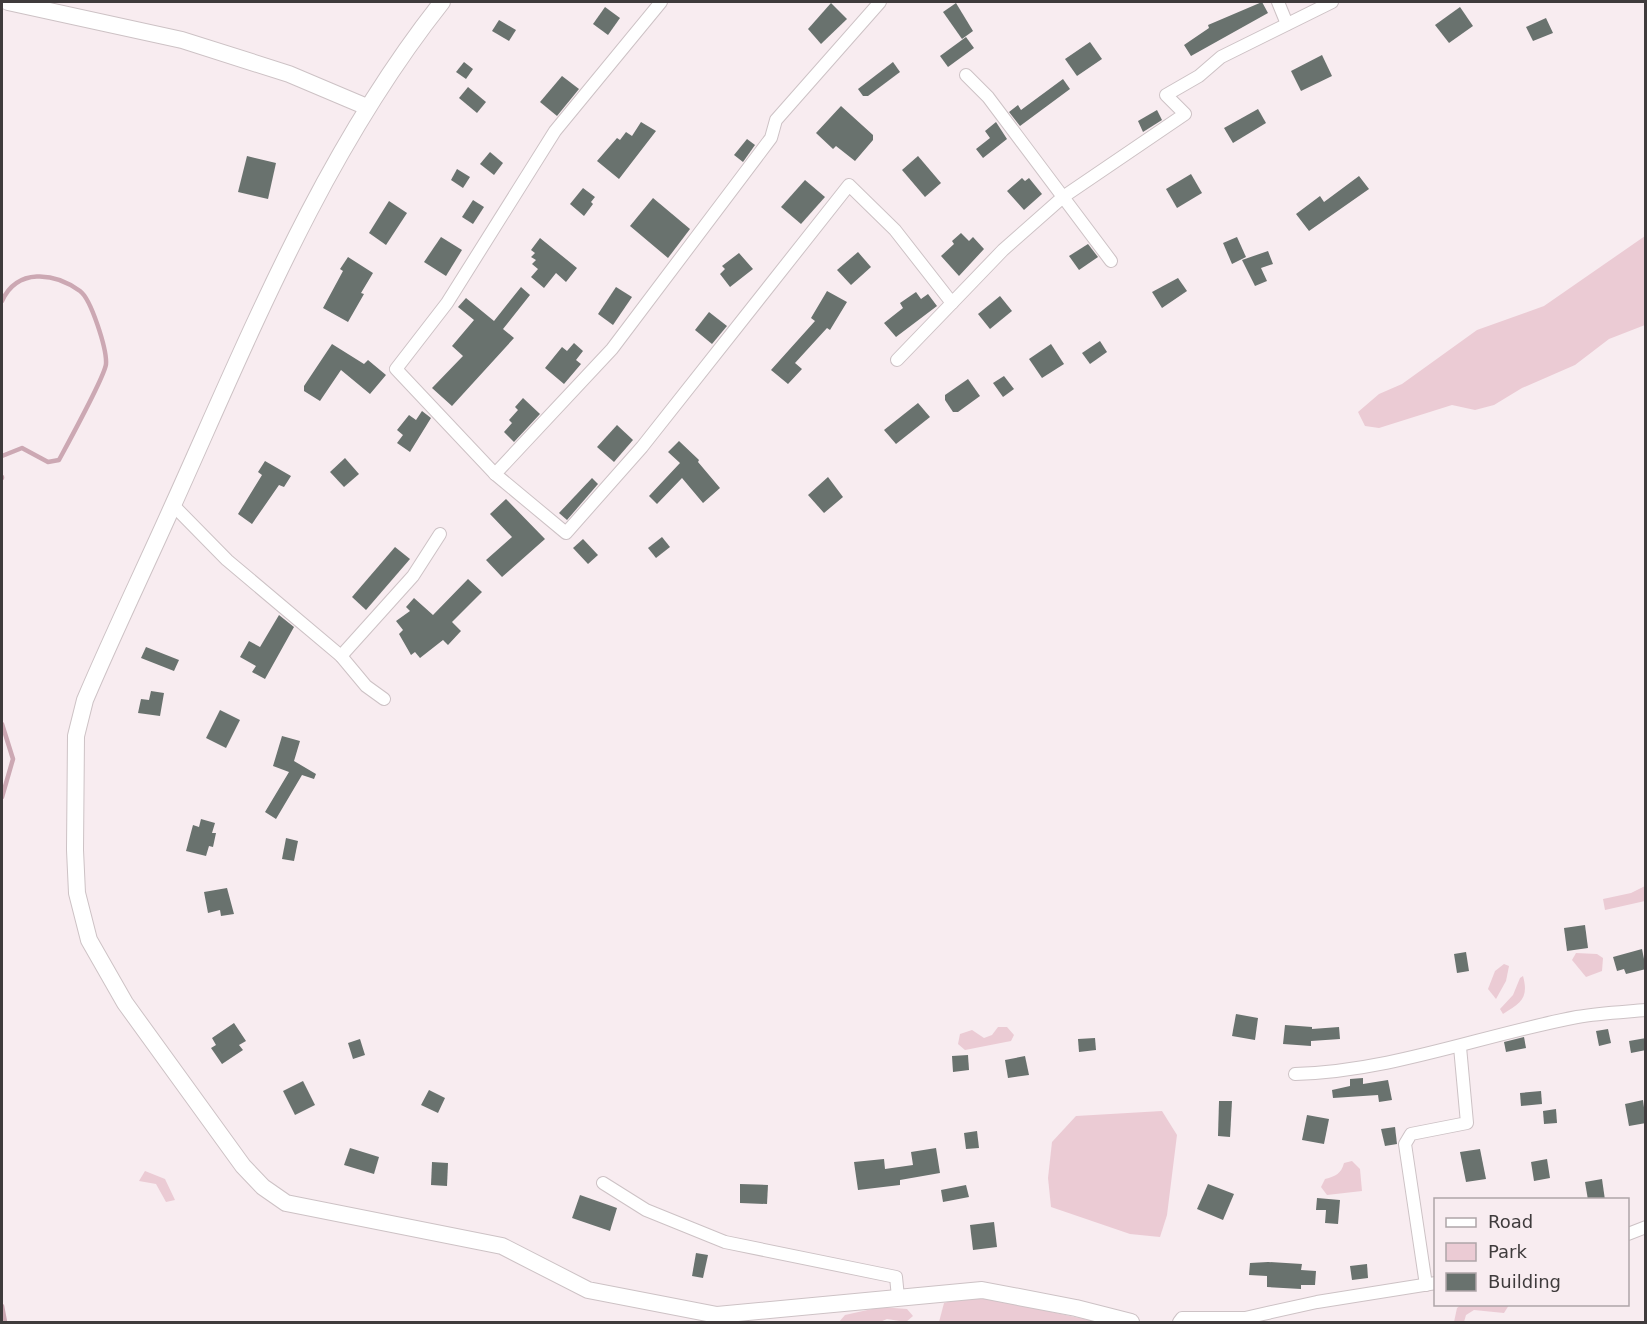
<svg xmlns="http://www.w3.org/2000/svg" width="1647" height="1324" viewBox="0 0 1647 1324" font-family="'DejaVu Sans',sans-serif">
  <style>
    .green { fill: #ebcbd4 }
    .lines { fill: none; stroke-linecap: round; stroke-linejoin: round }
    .stream { stroke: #cca8b3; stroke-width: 4.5 }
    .building { fill: #69726e }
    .street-casing { stroke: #cdc2c5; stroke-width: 14 }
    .secondary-casing { stroke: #cdc2c5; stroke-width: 18 }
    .street { stroke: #fff; stroke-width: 12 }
    .secondary { stroke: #fff; stroke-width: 16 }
  </style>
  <rect width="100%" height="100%" fill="#f8ecf0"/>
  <g class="green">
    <polygon points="1645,236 1645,325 1609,339 1575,365 1522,388 1494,405 1475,410 1452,405 1379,428 1365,426 1358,412 1379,394 1402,384 1477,330 1544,306"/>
    <polygon points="1645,886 1645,901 1605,910 1603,899 1631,893"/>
    <polygon points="1576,953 1597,954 1603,958 1602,971 1586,977 1572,960"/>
    <polygon points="1504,964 1509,966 1506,981 1496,999 1488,989 1495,971"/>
    <path d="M1523 976C1529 998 1521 1003 1503 1014L1500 1009 1513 995 1520 978Z"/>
    <polygon points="998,1027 1007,1027 1014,1035 1011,1041 965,1050 958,1044 960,1034 972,1030 984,1038 992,1035"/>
    <polygon points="1162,1111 1177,1135 1167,1215 1160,1237 1130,1234 1051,1207 1048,1178 1052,1142 1076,1116"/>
    <path d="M1352 1161 1360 1169 1362 1191 1327 1195 1321 1187 1325 1179C1336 1176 1341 1174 1344 1163Z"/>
    <polygon points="145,1171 165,1179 175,1200 166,1202 156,1184 139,1181"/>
    <polygon points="973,1295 1098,1322 939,1322 944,1303"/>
    <polygon points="1461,1305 1461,1304 1509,1305 1504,1313 1474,1310 1466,1315 1464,1322 1454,1322 1457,1308"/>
    <polygon points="881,1307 907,1309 913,1316 906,1322 887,1319 880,1322 839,1322 845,1315"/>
  </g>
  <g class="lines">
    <g class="stream">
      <path d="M2 301C17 268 54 272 80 291 91 299 107 349 106 364 105 376 67 445 59 460L48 462 22 448 2 456"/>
      <polyline points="2,477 2,478"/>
      <polyline points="2,724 13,759 2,797"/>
      <polyline points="2,1306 5,1322"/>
    </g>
  </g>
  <g class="building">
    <polygon points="1262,2 1268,13 1191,56 1184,45 1209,28 1208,25"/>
    <polygon points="831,3 847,19 821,44 808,29"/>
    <polygon points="956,3 973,31 962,39 943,12"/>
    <polygon points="605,7 620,18 608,35 593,24"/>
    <polygon points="1460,7 1473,26 1449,43 1435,25"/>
    <polygon points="1546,18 1553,33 1533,41 1526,27"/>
    <polygon points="499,20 516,30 509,41 492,31"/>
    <polygon points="966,37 974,48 948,67 940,56"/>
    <polygon points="1090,42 1102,59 1077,76 1065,59"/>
    <polygon points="1322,55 1332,76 1301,91 1291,71"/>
    <polygon points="464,62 473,69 466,79 456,72"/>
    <polygon points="893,62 900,72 868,96 863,96 858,89"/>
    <polygon points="562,76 579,89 557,116 540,102"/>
    <polygon points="1063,79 1070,89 1020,126 1009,112 1018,105 1021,110"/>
    <polygon points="468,87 486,102 477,113 459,98"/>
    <polygon points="841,106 873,135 873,140 855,161 836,146 833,149 816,133"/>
    <polygon points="1258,109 1266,123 1233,143 1224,128"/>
    <polygon points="1157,110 1162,120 1143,132 1138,121"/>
    <polygon points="641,122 656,131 619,179 597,161 617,138 620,140 626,132 632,136"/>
    <polygon points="996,122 1007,139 983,158 976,149 990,138 985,131"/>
    <polygon points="747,139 755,145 743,162 734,155"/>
    <polygon points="490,152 503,163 494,175 480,164"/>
    <polygon points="247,156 276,163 268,199 238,192"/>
    <polygon points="918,156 941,183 925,197 902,170"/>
    <polygon points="457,169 470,177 463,188 451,180"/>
    <polygon points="1191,174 1202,193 1177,208 1166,189"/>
    <polygon points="1359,176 1369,189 1309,231 1296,214 1320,196 1324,202"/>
    <polygon points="1022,178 1025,181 1029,178 1042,194 1024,210 1007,191"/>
    <polygon points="805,180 825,197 801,224 781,207"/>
    <polygon points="583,188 595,197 591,202 593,204 584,216 570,204"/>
    <polygon points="653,198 690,229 668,258 630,226"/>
    <polygon points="473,200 484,207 473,224 462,217"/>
    <polygon points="389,201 407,213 386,245 369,233"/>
    <polygon points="961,233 969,241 973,237 984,249 959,276 941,256 954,244 952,241"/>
    <polygon points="441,237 462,250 446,276 424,262"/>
    <polygon points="1237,237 1246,257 1232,264 1223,243"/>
    <polygon points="540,238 577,268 566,282 556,273 544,288 531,277 538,269 532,264 536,260 531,257 535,253 531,250"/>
    <polygon points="1088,244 1098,257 1079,270 1069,256"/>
    <polygon points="1268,251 1273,264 1261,268 1267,281 1255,286 1242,260"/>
    <polygon points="858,252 871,267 851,285 837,270"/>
    <polygon points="739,253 753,269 730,287 720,274 725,269 722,266"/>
    <polygon points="348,257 373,273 361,293 364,294 348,322 323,308 343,271 340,269"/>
    <polygon points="1178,278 1187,291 1162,308 1152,292"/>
    <polygon points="521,287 530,295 503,329 514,338 452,406 432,388 463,356 452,346 474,320 458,307 466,298 494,321"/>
    <polygon points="616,287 632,297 613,325 598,314"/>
    <polygon points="827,291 847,302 830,330 827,328 795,363 802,369 788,384 771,370 815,321 811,318"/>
    <polygon points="916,292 921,299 928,294 937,306 896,337 884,323 903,308 900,303"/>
    <polygon points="1000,296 1012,311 990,329 978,314"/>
    <polygon points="709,312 727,326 712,344 695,330"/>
    <polygon points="1100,341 1107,352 1090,364 1082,353"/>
    <polygon points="574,343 583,351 576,360 581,364 564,384 545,368 562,347 567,351"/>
    <polygon points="332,344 364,364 368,360 386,375 370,394 341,370 320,401 304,391 304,386"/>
    <polygon points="1051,344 1064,364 1042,378 1029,359"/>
    <polygon points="1004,376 1014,389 1003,397 993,383"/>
    <polygon points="968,379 980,396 958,412 953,412 945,400 945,395"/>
    <polygon points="523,398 540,414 514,442 504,432 512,423 509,420 518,410 515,407"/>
    <polygon points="918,403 930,417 896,444 884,430"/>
    <polygon points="422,411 431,418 410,452 397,443 403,435 397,430 409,415 416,420"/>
    <polygon points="617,425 633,440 614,462 597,447"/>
    <polygon points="679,441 699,460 698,462 720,488 703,503 682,478 657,504 649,496 680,463 668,452"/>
    <polygon points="345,458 359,474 344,487 330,472"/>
    <polygon points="265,461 291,476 284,487 279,485 252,524 238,514 262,475 258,472"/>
    <polygon points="828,477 843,497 824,513 808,495"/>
    <polygon points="592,478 598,484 567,520 559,513"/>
    <polygon points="506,499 545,539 502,577 486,560 512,537 490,514"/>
    <polygon points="662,537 670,547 656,558 648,548"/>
    <polygon points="583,539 598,555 588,564 573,548"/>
    <polygon points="395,547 410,559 366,610 352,597"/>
    <polygon points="468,579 482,592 452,622 461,631 448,645 443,640 420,658 415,652 411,655 399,634 403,630 396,621 410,611 406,607 414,598 433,615"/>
    <polygon points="279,615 294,627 265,679 252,672 256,666 240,657 249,641 260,647"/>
    <polygon points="146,647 179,660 174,671 141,658"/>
    <polygon points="151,691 164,693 160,716 138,713 141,699 149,700"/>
    <polygon points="220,710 240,720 226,748 206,738"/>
    <polygon points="282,736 300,741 294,761 316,774 314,779 302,775 276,819 265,812 289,772 273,766"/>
    <polygon points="201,819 215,823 212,833 216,833 213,847 209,846 206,856 186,851 193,825 199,827"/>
    <polygon points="286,838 298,841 294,861 282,859"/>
    <polygon points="227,888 234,914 221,916 220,910 208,913 204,892"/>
    <polygon points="1585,925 1588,948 1567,951 1564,928"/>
    <polygon points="1642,949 1646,969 1626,974 1624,969 1617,971 1613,957"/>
    <polygon points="1466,952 1469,971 1457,973 1454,954"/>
    <polygon points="1236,1014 1258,1018 1255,1040 1232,1036"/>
    <polygon points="234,1023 246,1041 239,1045 243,1050 222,1064 211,1048 216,1045 212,1038"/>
    <polygon points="1285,1025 1312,1027 1312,1029 1339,1027 1340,1039 1311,1041 1311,1046 1283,1044"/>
    <polygon points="1608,1029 1611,1043 1599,1046 1596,1031"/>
    <polygon points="1524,1037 1526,1048 1506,1052 1504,1042"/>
    <polygon points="1095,1038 1096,1050 1079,1052 1078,1039"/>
    <polygon points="1646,1038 1646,1050 1631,1053 1629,1041"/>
    <polygon points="360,1039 365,1055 353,1059 348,1043"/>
    <polygon points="968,1055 969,1070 953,1072 952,1056"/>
    <polygon points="1025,1056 1029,1075 1008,1078 1005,1060"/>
    <polygon points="1363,1078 1363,1084 1388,1080 1392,1100 1379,1102 1378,1095 1333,1098 1332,1090 1350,1086 1350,1079"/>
    <polygon points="303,1081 315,1105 295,1115 283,1091"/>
    <polygon points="429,1090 445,1098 438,1113 421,1105"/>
    <polygon points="1541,1091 1542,1104 1521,1106 1520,1093"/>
    <polygon points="1643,1100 1646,1123 1629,1126 1625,1104"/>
    <polygon points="1219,1101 1232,1101 1230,1137 1218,1136"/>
    <polygon points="1556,1109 1557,1123 1544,1124 1543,1111"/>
    <polygon points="1307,1115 1329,1119 1324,1144 1302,1140"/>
    <polygon points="1395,1127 1397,1144 1385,1146 1381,1129"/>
    <polygon points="977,1131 979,1148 966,1149 964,1133"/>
    <polygon points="350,1148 379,1157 374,1174 344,1165"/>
    <polygon points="936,1148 940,1173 900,1180 900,1185 858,1190 854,1162 884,1159 885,1169 913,1165 911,1152"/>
    <polygon points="1480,1149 1486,1179 1466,1182 1460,1152"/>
    <polygon points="1547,1159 1550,1178 1534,1181 1531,1162"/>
    <polygon points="432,1162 448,1163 447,1186 431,1185"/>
    <polygon points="1602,1179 1605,1200 1588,1200 1585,1182"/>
    <polygon points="740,1184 768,1185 767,1204 740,1203"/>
    <polygon points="1208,1184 1234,1194 1223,1220 1197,1209"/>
    <polygon points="966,1185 969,1197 943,1202 941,1190"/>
    <polygon points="580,1195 617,1208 610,1231 572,1218"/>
    <polygon points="1317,1198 1340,1200 1338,1224 1325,1223 1326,1210 1316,1210"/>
    <polygon points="994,1222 997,1247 973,1250 970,1225"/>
    <polygon points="696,1253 708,1255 703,1278 692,1276"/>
    <polygon points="1268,1262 1302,1264 1301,1270 1316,1271 1315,1285 1301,1285 1301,1289 1267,1287 1267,1276 1249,1275 1250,1263"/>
    <polygon points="1367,1264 1368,1278 1352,1280 1350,1266"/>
  </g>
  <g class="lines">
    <defs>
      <g id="street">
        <polyline points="661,2 555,131 447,303 396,369 495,474 566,533 642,447 849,185 895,230 952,303 1003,250 1063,197 1185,114 1166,95 1199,76 1221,57 1332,2"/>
        <polyline points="1278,2 1287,24"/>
        <polyline points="966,75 988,97 1111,261"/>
        <polyline points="897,360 952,303"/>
        <polyline points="495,474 612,349 771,138 776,120 880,2"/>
        <polyline points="173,505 227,560 341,656 366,686 384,699"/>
        <polyline points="341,656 413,576 440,534"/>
        <path d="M1295 1074C1393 1071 1482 1035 1577 1017 1599 1013 1623 1012 1646 1010"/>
        <polyline points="603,1183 646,1210 725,1242 896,1277 898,1297"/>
        <polyline points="1628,1234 1646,1227"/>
        <polyline points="1426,1285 1405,1144 1411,1134 1467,1123 1460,1047"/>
        <polyline points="1179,1322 1182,1318 1245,1318 1317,1302 1436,1283"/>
      </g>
      <g id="secondary">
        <polyline points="8,2 182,40 289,74 367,107"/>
        <path d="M442 2C323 152 251 332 173 505 144 570 113 634 85 700L76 736 75 850 77 893 89 940 125 1003 243 1166 263 1187 286 1203 502 1246 588 1290 717 1315 982 1290 1076 1308 1131 1322"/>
      </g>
    </defs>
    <use href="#street" class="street-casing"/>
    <use href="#secondary" class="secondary-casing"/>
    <use href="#street" class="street"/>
    <use href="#secondary" class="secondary"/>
  </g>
  <rect width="1647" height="1324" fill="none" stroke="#3f3b3c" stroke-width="6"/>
  <rect x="1434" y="1198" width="195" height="108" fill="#f8ecf0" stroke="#aea5a8" stroke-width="1.5"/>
  <rect x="1446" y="1218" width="30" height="9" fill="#ffffff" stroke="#aea5a8" stroke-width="1.5"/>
  <text x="1488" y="1228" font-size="18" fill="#3f3b3c">Road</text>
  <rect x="1446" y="1243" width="30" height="18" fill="#ebcbd4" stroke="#aea5a8" stroke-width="1.5"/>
  <text x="1488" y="1258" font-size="18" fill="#3f3b3c">Park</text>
  <rect x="1446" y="1273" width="30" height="18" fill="#69726e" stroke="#aea5a8" stroke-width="1.5"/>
  <text x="1488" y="1288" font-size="18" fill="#3f3b3c">Building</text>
</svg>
